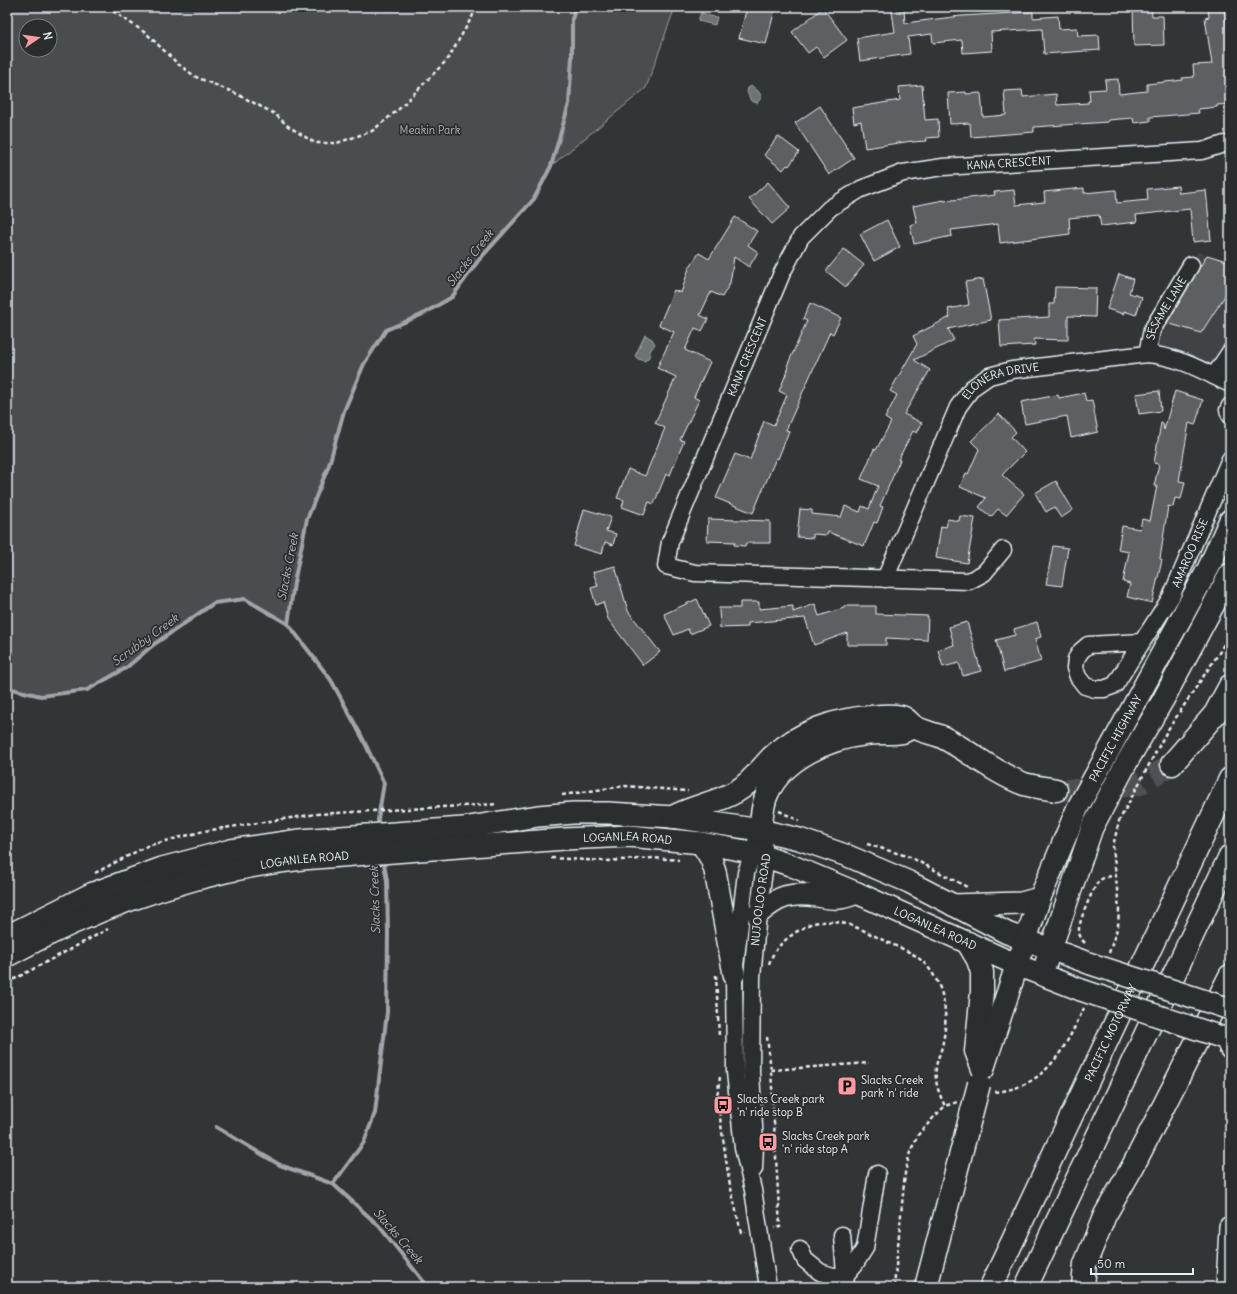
<svg xmlns="http://www.w3.org/2000/svg" width="1237" height="1294" viewBox="0 0 1237 1294" font-family="Delius,sans-serif">
  <style>
    .built { fill: #3f4244 }
    .green { fill: #494d4f; stroke: #989fa4; fill-rule: evenodd }
    .water { fill: #6e7376; stroke: #9fa5aa }
    .lines { fill: none; stroke-linecap: round; stroke-linejoin: round }
    .stream { stroke: #9fa5aa; stroke-width: 4 }
    .building { fill: #5c6063; stroke: #e8f1f8 }
    .highway-tunnel { stroke: #4d5153; stroke-width: 22; stroke-dasharray: 22 11; stroke-linecap: butt }
    .minor-casing { stroke: #e8f1f8; stroke-width: 19 }
    .major-casing { stroke: #e8f1f8; stroke-width: 24 }
    .highway-casing { stroke: #e8f1f8; stroke-width: 25 }
    .path { stroke: #e8f1f8; stroke-width: 2.5; stroke-dasharray: 4 3; stroke-linecap: butt }
    .minor { stroke: #2a2d2e; stroke-width: 16 }
    .major { stroke: #2a2d2e; stroke-width: 21 }
    .highway { stroke: #2a2d2e; stroke-width: 22 }
    .major-bridge-casing { stroke: #e8f1f8; stroke-width: 24; stroke-linecap: butt }
    .highway-bridge-casing { stroke: #e8f1f8; stroke-width: 25; stroke-linecap: butt }
    .major-bridge { stroke: #2a2d2e; stroke-width: 21 }
    .highway-bridge { stroke: #2a2d2e; stroke-width: 22 }
    .labels { text-anchor: middle; stroke-width: 3.5; stroke-linejoin: round; paint-order: stroke }
    .park-label { font-size: 11px; fill: #b0b8bd; stroke: #2a2d2e }
    .street-label { font-size: 11px; fill: #e8f1f8; stroke: #2a2d2e }
    .poi-label { font-size: 11px; fill: #e8f1f8; stroke: #2a2d2e; text-anchor: start }
    .water-label { font-size: 12px; font-style: italic; fill: #b1b8be; stroke: #2a2d2e }
  </style>
  <rect width="100%" height="100%" fill="#323536"/>
  <filter id="ink" filterUnits="userSpaceOnUse"><feTurbulence type="fractalNoise" baseFrequency=".025" numOctaves="2"/><feDisplacementMap in="SourceGraphic" scale="8" xChannelSelector="R" yChannelSelector="G"/><feConvolveMatrix kernelMatrix="1 2 1 2 8 2 1 2 1" color-interpolation-filters="sRGB"/></filter>
  <g filter="url(#ink)">
    <polygon class="built" points="1198,252 1230,262 1230,377 1139,348"/>
    <path class="green" d="M7 7H675L646 88 551 166 534 199 478 261 452 297 421 315 386 330 364 364 344 411 329 465 307 519 294 583 288 624 245 599 214 603 153 645 126 668 87 690 41 696 7 688ZM26 26H50V50H26Z"/>
    <g class="water">
      <polygon points="701,12 709,16 717,17 715,25 698,21"/>
      <polygon points="752,86 759,92 762,97 757,103 751,101 747,92 748,88"/>
      <polygon points="645,335 652,339 655,344 650,351 650,356 645,361 638,359 635,356"/>
    </g>
    <g class="lines">
      <g class="stream">
        <polyline points="288,624 294,583 307,519 329,465 344,411 364,364 386,330 421,315 452,297 478,261 534,199 551,166 569,104 572,57 572,19 576,7"/>
        <polyline points="7,688 41,696 87,690 126,668 153,645 214,603 245,599 288,624 331,680 362,737 384,783 378,819 379,827"/>
        <polyline points="216,1127 280,1165 333,1184 379,1226 428,1287"/>
        <polyline points="333,1184 364,1142 375,1113 387,1012 388,934 387,881 383,858"/>
      </g>
    </g>
    <g class="building">
      <polygon points="747,7 766,7 775,9 766,44 739,38"/>
      <polygon points="1133,7 1151,7 1152,16 1163,16 1164,45 1134,46"/>
      <polygon points="1208,7 1224,7 1230,50 1230,104 1217,105 1217,107 1198,109 1199,113 1150,117 1150,121 1134,123 1133,118 1108,120 1108,122 1034,127 1034,132 984,136 971,137 970,123 950,124 948,93 966,92 966,94 981,93 983,117 1006,115 1004,91 1022,90 1023,97 1056,94 1057,105 1088,103 1088,101 1090,101 1089,90 1106,89 1105,80 1118,79 1119,94 1147,91 1147,84 1183,80 1182,78 1194,77 1193,65 1212,64 1205,18 1209,17"/>
      <polygon points="823,8 847,40 824,57 816,47 808,53 792,32"/>
      <polygon points="904,10 905,23 961,16 1033,12 1033,18 1058,16 1059,29 1077,28 1078,36 1099,35 1100,50 1044,54 1042,29 991,32 992,51 963,53 962,40 933,43 932,34 908,37 910,54 860,61 857,38 895,32 892,12"/>
      <polygon points="922,85 925,120 938,119 939,137 926,138 927,141 912,142 912,141 865,148 861,121 854,123 852,108 900,100 899,87"/>
      <polygon points="820,106 854,158 829,175 795,123"/>
      <polygon points="778,136 799,152 789,166 787,165 783,170 764,155"/>
      <polygon points="768,182 790,208 772,224 749,199"/>
      <polygon points="1178,186 1179,193 1206,190 1211,240 1193,242 1190,209 1136,215 1137,222 1101,226 1099,215 1069,218 1070,234 1000,243 998,224 951,230 952,236 914,244 910,225 917,223 913,206 944,200 944,201 995,195 994,192 1014,190 1016,205 1045,202 1044,192 1084,188 1084,193 1116,190 1117,203 1148,200 1147,189"/>
      <polygon points="735,217 757,231 748,245 758,252 749,267 734,257 730,283 722,297 711,292 700,315 708,319 702,331 695,328 685,350 710,362 694,397 699,400 680,440 684,441 670,475 666,474 654,504 649,502 644,515 622,507 624,500 617,498 628,469 645,476 665,428 655,423 676,377 657,368 674,332 659,325 674,290 681,293 689,268 699,253 709,259"/>
      <polygon points="887,220 900,247 874,261 860,234"/>
      <polygon points="844,249 864,265 846,287 826,271"/>
      <polygon points="1207,255 1230,262 1230,288 1201,333 1167,323"/>
      <polygon points="1119,274 1133,279 1129,293 1142,297 1136,315 1124,311 1124,314 1107,309"/>
      <polygon points="983,279 991,320 948,329 954,340 914,360 930,370 904,414 922,423 917,433 913,431 898,460 900,460 880,506 883,507 877,523 874,522 864,546 828,532 827,535 813,534 813,538 797,537 800,509 812,510 812,514 841,517 845,506 860,512 862,506 869,509 878,486 861,479 874,449 876,450 891,422 885,418 897,395 890,391 917,344 913,336 950,317 948,309 969,305 965,282"/>
      <polygon points="1055,287 1096,288 1095,317 1068,316 1068,340 1034,339 1035,345 1001,347 999,320 1049,317 1049,304 1054,304"/>
      <polygon points="810,303 841,318 833,334 830,332 810,376 786,430 789,431 778,459 776,458 753,513 716,498 735,454 750,460 764,421 774,425 787,395 779,391 789,367 787,366 807,321 803,319"/>
      <polygon points="1159,391 1161,411 1139,414 1136,394"/>
      <polygon points="1175,391 1203,400 1195,425 1189,423 1179,481 1185,482 1181,499 1175,498 1173,507 1168,506 1160,559 1162,560 1152,603 1127,597 1130,584 1123,582 1129,552 1118,550 1122,526 1140,529 1142,519 1150,521 1157,486 1154,486 1159,464 1154,463 1161,423 1163,423 1164,430"/>
      <polygon points="1084,393 1086,401 1092,400 1098,432 1071,438 1067,416 1025,424 1021,402 1058,395 1059,398"/>
      <polygon points="999,414 1016,432 1011,437 1025,452 1002,475 1024,494 1006,515 998,509 991,517 979,507 986,498 960,487 966,473 968,474 979,449 971,441"/>
      <polygon points="1056,481 1073,510 1061,518 1054,507 1046,512 1035,493"/>
      <polygon points="584,509 611,517 606,531 616,534 613,545 605,542 602,554 574,546"/>
      <polygon points="960,516 975,518 967,563 936,558 941,526 946,527 948,519 959,521"/>
      <polygon points="708,519 770,521 770,543 746,543 745,546 734,545 735,542 707,541"/>
      <polygon points="1053,546 1068,548 1062,586 1046,584"/>
      <polygon points="615,566 628,611 660,652 643,665 608,619 603,602 596,605 591,588 598,586 593,572"/>
      <polygon points="697,599 709,626 690,634 688,629 674,635 664,614"/>
      <polygon points="740,602 759,602 759,609 793,606 793,612 815,604 819,616 844,608 844,606 876,606 876,614 928,616 927,640 886,638 886,645 847,645 847,633 814,645 805,618 748,623 748,627 720,628 719,608 740,608"/>
      <polygon points="967,622 981,671 963,676 959,663 943,667 938,650 954,645 949,627"/>
      <polygon points="1037,622 1041,637 1035,639 1041,661 1004,672 996,640 1015,635 1014,629"/>
    </g>
    <g class="lines">
      <polyline class="highway-tunnel" points="1056,790 1099,790 1140,784 1172,764"/>
      <defs>
        <g id="minor">
          <path id="s1" d="M1147 354 1152 330 1191 265"/>
          <polyline points="1214,376 1230,352"/>
          <polyline points="1230,406 1228,410 1230,415"/>
          <path id="s2" d="M1003 550 984 573 969 581 695 573 666 566 670 542 782 273 801 237 830 208 861 189 903 173 943 167 1202 151 1224 144"/>
          <path id="s3" d="M885 579 958 407 972 388 989 376 1012 370 1147 354C1180 357 1201 370 1230 384"/>
          <path id="s4" d="M1142 642 1088 645 1081 651 1076 659 1075 668 1078 677 1085 686 1095 689H1104L1115 685 1142 642 1171 597 1230 459"/>
          <polyline points="760,830 746,873 734,974 735,1072 743,1148 753,1190 768,1287"/>
          <path id="s5" d="M754 1169 755 1144 751 1072 752 977 758 914 766 857 764 847"/>
          <polyline points="842,1235 846,1287"/>
          <polyline points="800,1249 805,1260 820,1272 833,1276 845,1276 855,1264 865,1248 877,1174"/>
        </g>
        <g id="major">
          <polyline points="701,843 711,859 715,871 734,974"/>
          <polyline points="953,905 1021,903 1040,898"/>
          <path d="M758 914C778 896 791 892 817 896 824 897 832 899 839 898 845 898 851 895 857 893"/>
          <polyline points="7,936 93,893 162,868 231,850 300,840 463,828 538,816 573,813 608,813 673,817 760,830 799,839 848,856 909,882 1007,933 1091,964"/>
          <path id="s6" d="M1021 953 1040 898 1078 807 1209 567 1230 520"/>
          <path id="s7" d="M7 956C99 906 197 871 302 859L564 839 629 836 701 843 751 852 790 865 857 893 1017 965 1081 990"/>
          <polyline points="1046,963 1092,828 1128,760 1163,700 1230,574"/>
          <polyline points="1226,1038 1230,1048"/>
          <polyline points="1227,1287 1230,1227"/>
        </g>
        <g id="highway">
          <polyline points="1172,764 1215,714 1230,686"/>
          <path d="M673 817C693 806 717 803 737 791 751 783 761 768 772 757 799 732 835 719 871 717 879 716 898 714 904 718 908 720 910 724 913 726 922 732 933 733 942 737 970 751 994 773 1024 784 1034 787 1046 788 1056 790"/>
          <path d="M760 830C762 818 762 805 767 794 783 758 829 738 866 734 876 732 894 734 902 732 906 731 910 728 913 726"/>
          <polyline points="968,943 978,960 982,972 982,992 976,1051 983,1069"/>
          <polyline points="983,1068 1017,965"/>
          <polyline points="926,1287 966,1134"/>
          <path id="s8" d="M991 1287 1230 779"/>
          <polyline points="1026,1287 1230,856"/>
          <polyline points="1083,1287 1085,1264 1105,1215 1133,1166 1230,976"/>
        </g>
      </defs>
      <use href="#minor" class="minor-casing"/>
      <use href="#major" class="major-casing"/>
      <use href="#highway" class="highway-casing"/>
      <g class="path">
        <polyline points="107,7 147,34 178,64 196,77 235,93 275,114 288,126 315,143 337,143 372,131 399,109 448,59 473,15 475,7"/>
        <polyline points="562,795 625,786 688,791"/>
        <polyline points="779,811 800,821"/>
        <polyline points="867,844 910,857 967,887"/>
        <polyline points="551,858 605,861 653,858 679,860"/>
        <polyline points="95,873 147,846 204,831 317,814 498,804"/>
        <path d="M1085 943C1081 939 1079 936 1079 929 1079 921 1094 885 1100 880 1104 877 1110 876 1115 876"/>
        <polyline points="1109,953 1118,926 1119,910 1113,846 1119,821 1167,731 1219,653 1230,633"/>
        <path d="M769 964C774 948 786 938 801 929 805 927 809 924 814 923 843 918 858 928 883 940 892 945 902 948 911 953 942 971 950 1009 943 1042 942 1049 939 1055 937 1062 933 1078 938 1092 945 1106"/>
        <polyline points="716,975 719,1036"/>
        <polyline points="7,983 108,929"/>
        <polyline points="767,1037 771,1070 780,1227 774,1228"/>
        <polyline points="771,1070 869,1063"/>
        <polyline points="720,1077 717,1097 729,1180 741,1232 745,1231"/>
        <path d="M995 1092C1046 1087 1064 1050 1084 1008"/>
        <polyline points="894,1287 905,1173 910,1152 918,1135 934,1117 945,1106 957,1102"/>
      </g>
      <use href="#minor" class="minor"/>
      <use href="#major" class="major"/>
      <use href="#highway" class="highway"/>
      <defs>
        <g id="major-bridge">
          <polyline points="1091,964 1230,1009"/>
          <polyline points="1081,990 1221,1037"/>
        </g>
        <polyline id="highway-bridge" points="966,1134 979,1084"/>
      </defs>
      <use href="#major-bridge" class="major-bridge-casing"/>
      <use href="#highway-bridge" class="highway-bridge-casing"/>
      <use href="#major-bridge" class="major-bridge"/>
      <use href="#highway-bridge" class="highway-bridge"/>
    </g>
  </g>
  <defs>
    <symbol id="parking-square" viewBox="-11 -11 22 22"><rect x="-9" y="-9" width="18" height="18" rx="4" fill="#ff9aa2" stroke="#2a2d2e"/><path d="M-3.5-5.5H1a3.5 3.5 0 0 1 0 7H-1V5.5H-3.5ZM-1-3.4V-.6H.8a1.4 1.4 0 0 0 0-2.8Z" fill="#111"/></symbol>
    <symbol id="bus-square" viewBox="-11 -11 22 22"><rect x="-9" y="-9" width="18" height="18" rx="4" fill="#ff9aa2" stroke="#2a2d2e"/><path d="M-5-6H5V4H4V6H2V4H-2V6H-4V4H-5ZM-3.5-4V0h7V-4ZM-3.5 1.2v1.5H-2V1.2ZM2 1.2v1.5H3.5V1.2Z" fill="#111"/></symbol>
  </defs>
  <g fill-rule="evenodd">
    <use href="#parking-square" x="836" y="1075" width="22" height="22"/>
    <use href="#bus-square" x="712" y="1094" width="22" height="22"/>
    <use href="#bus-square" x="757" y="1131" width="22" height="22"/>
  </g>
  <g class="labels">
    <g class="park-label">
      <text x="430" y="134">Meakin Park</text>
    </g>
    <g class="street-label">
      <text dy="4" stroke="none"><textPath href="#s2" startOffset="936">KANA CRESCENT</textPath></text>
      <text dy="4" stroke="none"><textPath href="#s1" startOffset="50">SESAME LANE</textPath></text>
      <text dy="4" stroke="none"><textPath href="#s2" startOffset="576">KANA CRESCENT</textPath></text>
      <text dy="4" stroke="none"><textPath href="#s3" startOffset="240">ELONERA DRIVE</textPath></text>
      <text dy="4" stroke="none"><textPath href="#s4" startOffset="286">AMAROO RISE</textPath></text>
      <text dy="4" stroke="none"><textPath href="#s6" startOffset="235">PACIFIC HIGHWAY</textPath></text>
      <text dy="4" stroke="none"><textPath href="#s7" startOffset="639">LOGANLEA ROAD</textPath></text>
      <text dy="4" stroke="none"><textPath href="#s7" startOffset="315">LOGANLEA ROAD</textPath></text>
      <text dy="4" stroke="none"><textPath href="#s5" startOffset="270">NUJOOLOO ROAD</textPath></text>
      <text dy="4" stroke="none"><textPath href="#s7" startOffset="963">LOGANLEA ROAD</textPath></text>
      <text dy="4" stroke="none"><textPath href="#s8" startOffset="281">PACIFIC MOTORWAY</textPath></text>
    </g>
    <g class="poi-label">
      <text x="861" y="1084">Slacks Creek<tspan x="861" dy="13">park 'n' ride</tspan></text>
      <text x="737" y="1103">Slacks Creek park<tspan x="737" dy="13">'n' ride stop B</tspan></text>
      <text x="782" y="1140">Slacks Creek park<tspan x="782" dy="13">'n' ride stop A</tspan></text>
    </g>
    <g class="water-label">
      <text transform="translate(470 258) rotate(-52)" y="4">Slacks Creek</text>
      <text transform="translate(288 567) rotate(-79)" y="4">Slacks Creek</text>
      <text transform="translate(145 640) rotate(-36)" y="4">Scrubby Creek</text>
      <text transform="translate(375 900) rotate(-92)" y="4">Slacks Creek</text>
      <text transform="translate(398 1236) rotate(49)" y="4">Slacks Creek</text>
    </g>
  </g>
  <rect width="1237" height="1294" fill="none" stroke="#2a2d2e" stroke-width="24"/>
  <rect x="12" y="12" width="1213" height="1270" fill="none" stroke="#e8f1f8" stroke-width="1.5" filter="url(#ink)"/>
  <g transform="translate(38 38) rotate(77)"><circle r="19" fill="#2a2d2e" stroke="#767b7f"/>
  <path d="M0-3L7 15L0 10L-7 15Z" fill="#ff9aa2"/>
  <text y="-6" font-size="11" font-weight="bold" text-anchor="middle" fill="#e8f1f8">N</text>
  </g>
  <path d="M1091 1268v6h102v-6" fill="none" stroke="#e8f1f8" stroke-width="2"/>
  <text x="1097" y="1268" font-size="12" fill="#e8f1f8" stroke="#2a2d2e" stroke-width="3" paint-order="stroke">50 m</text>
</svg>
